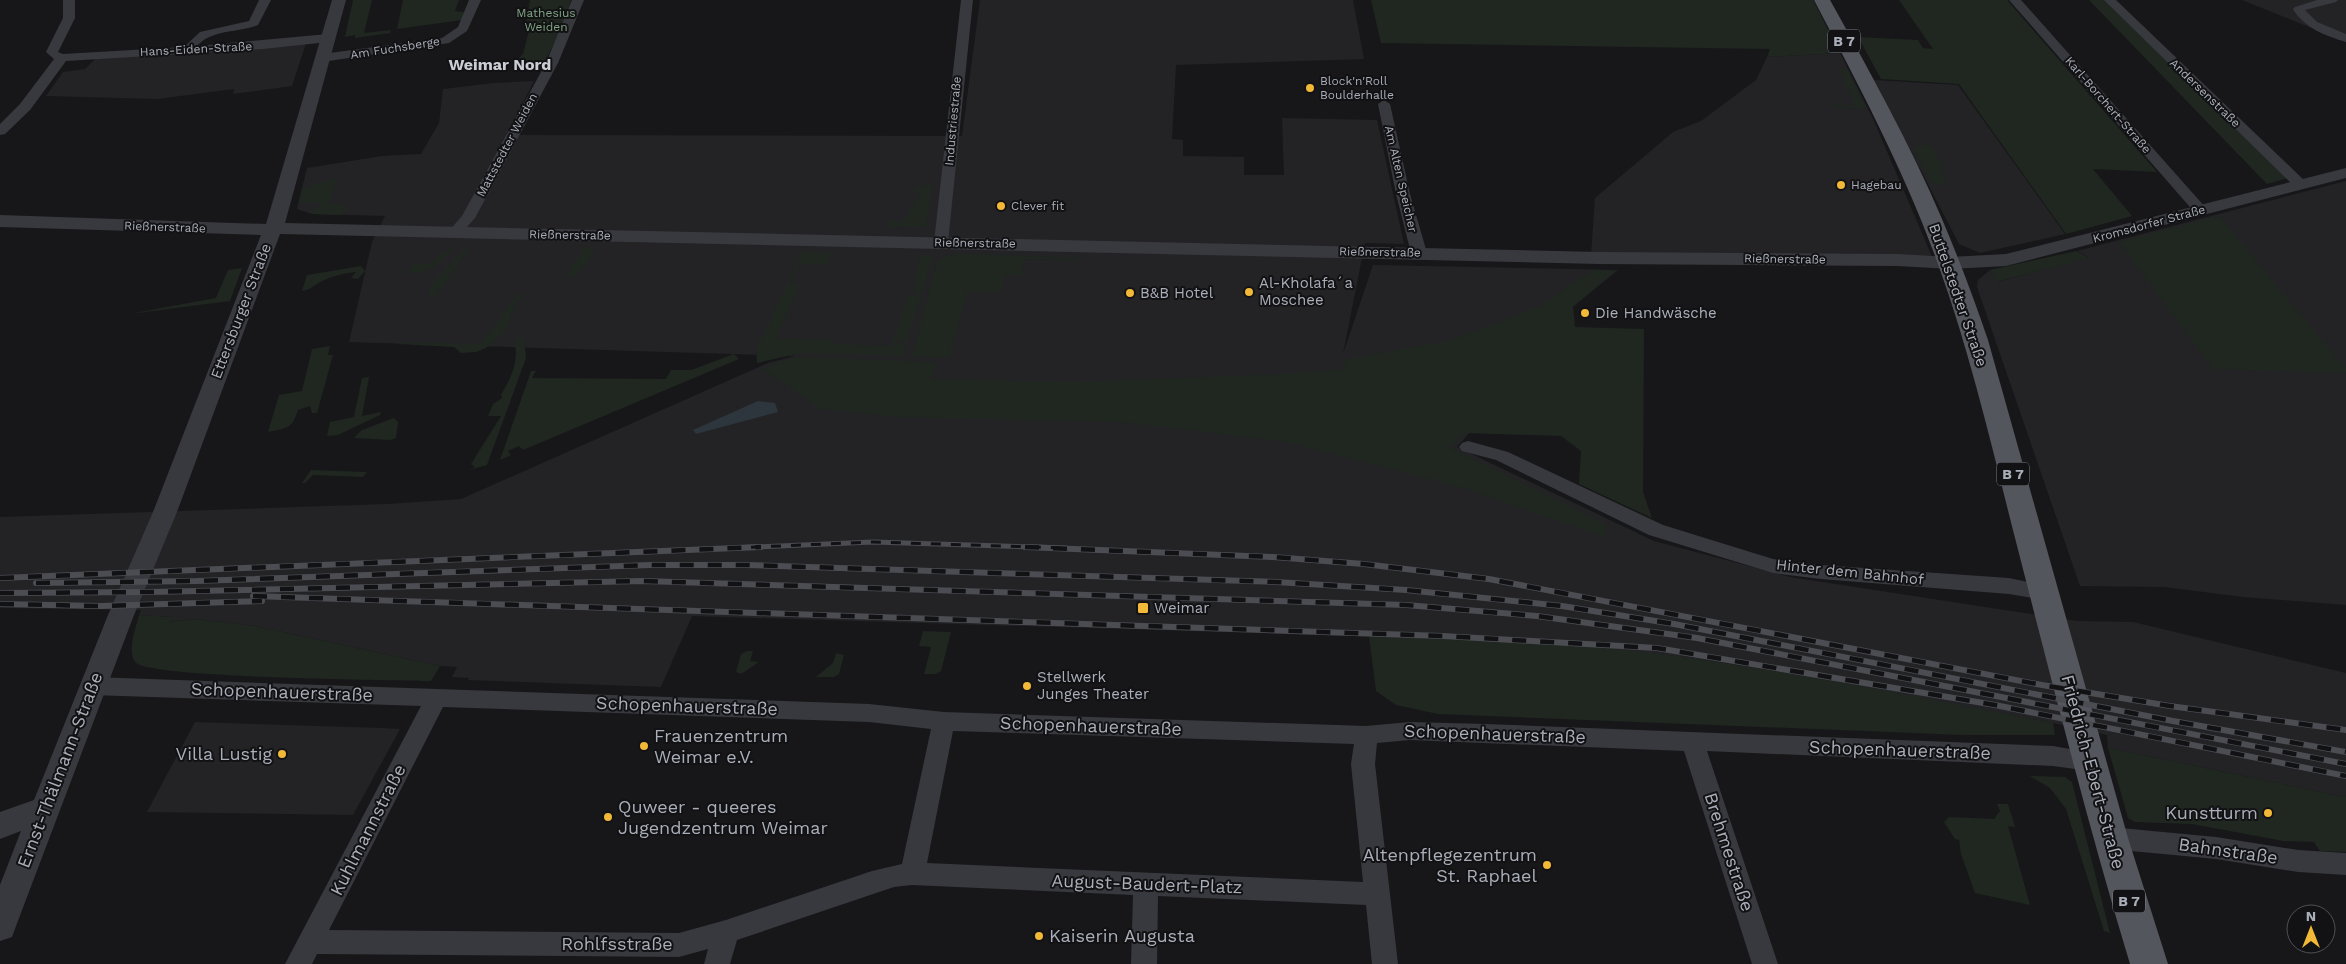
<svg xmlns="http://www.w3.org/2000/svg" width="2346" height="964" viewBox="0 0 2346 964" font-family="'Work Sans',sans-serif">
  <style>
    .built { fill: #232326 }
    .green { fill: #1f2720 }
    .water { fill: #2d363d }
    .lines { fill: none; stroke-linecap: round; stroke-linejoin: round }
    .minor { fill: #38393e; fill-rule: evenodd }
    .tertiary { fill: #38393e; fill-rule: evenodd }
    .primary { fill: #54565d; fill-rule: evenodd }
    .rail-far1-casing { stroke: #4b4d53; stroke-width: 5 }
    .rail-casing { stroke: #4b4d53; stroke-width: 6 }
    .rail-far1 { stroke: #121214; stroke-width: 3; stroke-dasharray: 10; stroke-linecap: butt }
    .rail { stroke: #121214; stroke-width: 4.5; stroke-dasharray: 14; stroke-linecap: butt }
    .poi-dot { fill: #f2b837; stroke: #121214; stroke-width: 2 }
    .labels { text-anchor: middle; stroke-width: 4; stroke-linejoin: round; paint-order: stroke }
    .far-park-label { font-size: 12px; fill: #81a484; stroke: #121214 }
    .far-street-label { font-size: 12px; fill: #a9aeb9; stroke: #121214 }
    .far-poi-label { font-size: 12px; fill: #a9aeb9; stroke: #121214; text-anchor: start }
    .shield { fill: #121214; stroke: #7c7f88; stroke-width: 1 }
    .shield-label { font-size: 14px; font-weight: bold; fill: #a9aeb9 }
    .poi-label { font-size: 15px; fill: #a9aeb9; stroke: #121214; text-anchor: start }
    .street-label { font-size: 15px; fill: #a9aeb9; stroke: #121214 }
    .far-district-label { font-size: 16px; font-weight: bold; fill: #cacdd5; stroke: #121214 }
    .near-street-label { font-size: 18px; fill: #a9aeb9; stroke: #121214 }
    .near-poi-label { font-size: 18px; fill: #a9aeb9; stroke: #121214; text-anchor: start }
  </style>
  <rect width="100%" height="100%" fill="#171719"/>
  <g class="built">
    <polygon points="980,0 1353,0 1364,59 1176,65 1172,139 1183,140 1183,156 1244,157 1244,175 1284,175 1282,118 1377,120 1404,244 1365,243 1343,354 1373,265 1618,270 1574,306 1455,356 1469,433 1457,447 1654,541 1790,577 2077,621 2133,622 2346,673 2346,797 2108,748 2107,735 2053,723 1760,668 1659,654 1450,639 692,616 661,687 468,680 469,678 452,677 457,667 440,666 255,626 195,619 168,622 172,617 139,615 141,610 0,608 0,517 387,504 461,499 768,363 795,356 349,342 372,242 385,216 312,214 297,209 307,168 382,156 421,154 439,123 443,89 494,83 534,81 507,135 962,136"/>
    <polygon points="2242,0 2346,0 2346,42"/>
    <polygon points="306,43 292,86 233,94 234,89 157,99 46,96 63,72 85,69 97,57"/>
    <polygon points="1840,53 1874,121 1933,259 1591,255 1595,198 1673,132 1701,121 1756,80 1767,57"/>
    <polygon points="1874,80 1958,85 2065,234 1980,253 1959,244"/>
    <polygon points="2346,181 2346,605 2243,597 2164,587 2080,586 1977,287 1978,280 1990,270 1997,282 2089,257 2077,251"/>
    <polygon points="195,722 383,728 400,729 353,815 147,812"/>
  </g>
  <g class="green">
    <polygon points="353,0 372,0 364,33 391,30 390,33 355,38 355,35 345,37"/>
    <polygon points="403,0 459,0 455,11 464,12 462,20 397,29"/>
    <polygon points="530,0 571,0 565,23 545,61 515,62 523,54 529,31 525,31"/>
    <polygon points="1371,0 1813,0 1840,53 1767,57 1770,49 1381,43"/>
    <polygon points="1899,0 2007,0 2157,172 2093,169 2132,216 2066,234 1959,84 1881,79 1858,37 1918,40 1923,48 1933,49"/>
    <polygon points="2089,0 2110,0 2292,177 2267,184"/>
    <polygon points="1839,69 1847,70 1866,107 1857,109 1834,106 1833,104 1856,106"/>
    <polygon points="1925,144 1930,145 1946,170 1939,170 1948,186 1932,183 1913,148"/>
    <polygon points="337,178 329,204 344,205 348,208 346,212 339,215 312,214 315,208 319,208 319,203 299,203 302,188"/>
    <polygon points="927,184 932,185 926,227 887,226 890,221 902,222 920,194 911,191"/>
    <polygon points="2219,216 2346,369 2346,373 2213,369 2119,242"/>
    <path d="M456 245C446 257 425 280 408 272L414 264H431L438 256Z"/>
    <polygon points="469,245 472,245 433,299 427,297 434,280"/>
    <polygon points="584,247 596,247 585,266 573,278 565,278"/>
    <polygon points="2076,251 2090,258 1996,282 1990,270"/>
    <polygon points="802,252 832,253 827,264 800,264 789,284 800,285 776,338 833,340 832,344 890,346 891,344 905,344 904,356 801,353 757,363 756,350"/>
    <polygon points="955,254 964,254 1082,258 1079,260 1024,259 1021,275 1005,275 1001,292 967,292 949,358 912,356 937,263 942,258"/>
    <polygon points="921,255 929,255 933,259 922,293 913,293 916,282 913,281"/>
    <path d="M361 266 365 271 358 279 351 278 356 272C344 273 332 276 320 282 313 286 310 290 302 291L307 275Z"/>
    <polygon points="242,268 230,301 129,314 216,298 228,270"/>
    <polygon points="1593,270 1616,271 1573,306 1575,327 1644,329 1643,492 1652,518 1579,484 1581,451 1561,436 1464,433 1448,447 1606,524 1604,537 1467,489 1287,442 1120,422 897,417 821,409 763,369 780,361 800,357 935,362 931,379 1074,382 1283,374 1347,369 1343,360 1452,340 1538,307"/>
    <polygon points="518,294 524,294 512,311 511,321 503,334 486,348 476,352 461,353 454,347 399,344 399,342 480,344"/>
    <polygon points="909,295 921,295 906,342 892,342"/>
    <path d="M524 336 526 358 487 465 469 470 475 467 471 464 501 416H488L493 404 502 398 501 395C512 375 518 364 515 341Z"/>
    <path d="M330 346 328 355H333L317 413H312L310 406 298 410C292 429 287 428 268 432L279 395 302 391 312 349Z"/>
    <polygon points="734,354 739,359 523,450 519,446 508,451 511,455 500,460 531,371 536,371 532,378 666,379 671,370 691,370"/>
    <polygon points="369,377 362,416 381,412 380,415 338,435 327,436 330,422 354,417 362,378"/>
    <polygon points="394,418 398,422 396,438 390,440 354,438 362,430"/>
    <polygon points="311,470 367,472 363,477 313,475 305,483 302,483"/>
    <path d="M139 615 172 617 169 622 195 619 255 626 440 666 431 681C392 680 152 678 136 663 126 653 136 627 139 615Z"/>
    <polygon points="923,631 951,632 941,671 936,674 924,674 931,647 919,646"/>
    <path d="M1369 636C1466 640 1564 642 1661 654 1792 671 1922 698 2053 723L2055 735H1963L1438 714 1396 705 1376 691Z"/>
    <polygon points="747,651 753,651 750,661 759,662 741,674 736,672 741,654"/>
    <polygon points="836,653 844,655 839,674 834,677 816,677 833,663"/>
    <polygon points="2108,748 2346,797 2346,852 2320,851 2314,842 2283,841 2192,824 2135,822 2128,818"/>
    <polygon points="2030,776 2065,777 2072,782 2110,933 2104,931 2066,809 2050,788"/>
    <polygon points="1997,804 2008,804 2015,827 2008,826 2030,905 1975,893 1961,854 1959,840 1955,839 1944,822 1949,817 1994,819 2000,811"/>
  </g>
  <polygon class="water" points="758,401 775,403 778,412 696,434 693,430"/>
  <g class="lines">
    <g class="minor">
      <path d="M63 0H75V18L58 52 63 54 184 47 200 32 249 21 259 0H271L258 25C238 33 212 29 197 46L328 34 334 38 328 42 263 49 66 61 30 110 5 134 0 135V124L20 104 54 59 46 52 63 18Z"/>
      <polygon points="469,0 481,0 467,31 449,43 322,62 316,58 322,54 442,38 458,27"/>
      <polygon points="572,0 584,0 558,63 475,218 460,235 450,235 448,232 462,216 546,63"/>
      <polygon points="961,0 973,0 948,242 941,246 934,242"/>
      <polygon points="2009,0 2021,0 2206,208 2208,211 2206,214 2196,214"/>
      <polygon points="2104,0 2116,0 2306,182 2308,185 2306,188 2296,188"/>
      <path d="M2317 0H2338L2336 2 2305 10 2317 22 2346 34V42C2326 36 2304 28 2293 9L2295 7Z"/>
      <polygon points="1384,100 1390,104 1410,194 1427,253 1419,258 1411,253 1396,194 1378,104"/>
      <polygon points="1468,441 1508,452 1663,525 1773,559 1821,565 2009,578 2052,587 2055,592 2052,597 2045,600 2009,594 1821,579 1773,573 1649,535 1496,460 1462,451 1459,447 1462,443"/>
      <path d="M92 677 869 704 944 712 1366 726 1410 722 1486 724 2053 746 2098 754 2102 761 2098 768 2090 771 2053 766 1707 751 1778 964H1752L1684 751 1410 740 1377 743 1375 764 1398 964H1372L1366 905 1158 896 1157 964H1131L1133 895 912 885 894 887 737 940 730 964H704L708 949 679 957 317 954 312 964H285L421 706 92 695 84 692 81 686 84 680ZM443 707 869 722 931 729 902 864 872 871 726 920 679 933 329 930ZM953 731 1354 744 1351 764 1363 882 927 863Z"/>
      <polygon points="2110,827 2216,837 2298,850 2346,853 2346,875 2298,872 2216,859 2110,849 2101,846 2098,838 2101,830"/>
    </g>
    <polygon class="tertiary" points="332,0 346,0 285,223 1600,252 1898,254 1950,257 2006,254 2346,168 2346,178 2006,266 1950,269 1898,266 1600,264 280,234 177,512 134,615 16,926 12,937 0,941 0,885 21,831 0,839 0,812 34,800 108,615 153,512 261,235 0,227 0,215 266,224"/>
    <path class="primary" d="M1814 0H1830C1870 72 1910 144 1942 219 1959 259 1974 299 1988 340L2128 838 2168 964H2130C2087 822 2051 678 2014 534 1991 444 1970 352 1938 264 1905 172 1859 86 1814 0Z"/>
    <defs>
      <polyline id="rail-far1" points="731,548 873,542 1066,548"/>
      <g id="rail">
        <polyline points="1025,547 1273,557 1364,564 1489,579 2042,685 2170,706 2346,730"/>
        <polyline points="0,578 761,547"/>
        <polyline points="36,583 197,581 650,565 746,565 1276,582 1406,590 1562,606 1674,624 2173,721 2346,752"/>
        <polyline points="0,593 150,592 643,581 1406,605 1537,616 1697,638 2346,764"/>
        <polyline points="253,596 1443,636 1657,648 1995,705 2346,776"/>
        <polyline points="0,604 101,606 262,601"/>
      </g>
    </defs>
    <use href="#rail-far1" class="rail-far1-casing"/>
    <use href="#rail" class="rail-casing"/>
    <use href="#rail-far1" class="rail-far1"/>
    <use href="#rail" class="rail"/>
  </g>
  <g class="poi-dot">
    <circle cx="1310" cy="88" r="5"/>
    <circle cx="1841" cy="185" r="5"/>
    <circle cx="1001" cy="206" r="5"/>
    <circle cx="1249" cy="292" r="5"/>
    <circle cx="1130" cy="293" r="5"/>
    <circle cx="1585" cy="313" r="5"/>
    <rect x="1137" y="602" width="12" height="12" rx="2.5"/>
    <circle cx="1027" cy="686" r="5"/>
    <circle cx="644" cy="746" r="5"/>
    <circle cx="282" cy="754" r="5"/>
    <circle cx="2268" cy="813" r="5"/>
    <circle cx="608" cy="817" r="5"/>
    <circle cx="1547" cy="865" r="5"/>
    <circle cx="1039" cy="936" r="5"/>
  </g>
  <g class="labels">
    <g class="far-park-label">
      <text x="546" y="17">Mathesius<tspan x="546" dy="14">Weiden</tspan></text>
    </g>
    <g class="far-street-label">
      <text transform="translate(395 48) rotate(-9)" y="4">Am Fuchsberge</text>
      <text transform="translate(196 49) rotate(-3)" y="4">Hans-Eiden-Straße</text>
      <text transform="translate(2205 93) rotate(44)" y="4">Andersenstraße</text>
      <text transform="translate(2108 105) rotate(49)" y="4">Karl-Borchert-Straße</text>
      <text transform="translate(953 121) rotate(-85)" y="4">Industriestraße</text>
      <text transform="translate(507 145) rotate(-62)" y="4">Mattstedter Weiden</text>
      <text transform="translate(1401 179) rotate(77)" y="4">Am Alten Speicher</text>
      <text transform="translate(2149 224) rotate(-15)" y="4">Kromsdorfer Straße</text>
      <text transform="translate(165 227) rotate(2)" y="4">Rießnerstraße</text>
      <text transform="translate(570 235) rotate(1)" y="4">Rießnerstraße</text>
      <text transform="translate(975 243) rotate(1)" y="4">Rießnerstraße</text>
      <text transform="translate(1380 252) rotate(1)" y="4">Rießnerstraße</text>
      <text transform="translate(1785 259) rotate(1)" y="4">Rießnerstraße</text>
    </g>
    <g class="far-poi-label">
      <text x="1320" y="85">Block'n'Roll<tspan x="1320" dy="14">Boulderhalle</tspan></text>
      <text x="1851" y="189">Hagebau</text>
      <text x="1011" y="210">Clever fit</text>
    </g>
    <g class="shield">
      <rect x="1828" y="29.5" width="32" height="23" rx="4"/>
      <rect x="1997" y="462.5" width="32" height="23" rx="4"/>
      <rect x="2113" y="889.5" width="32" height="23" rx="4"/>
    </g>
    <g class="shield-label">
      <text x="1844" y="46">B 7</text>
      <text x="2013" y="479">B 7</text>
      <text x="2129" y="906">B 7</text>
    </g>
    <g class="poi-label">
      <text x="1259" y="288">Al-Kholafa´a<tspan x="1259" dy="17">Moschee</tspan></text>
      <text x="1140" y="298">B&amp;B Hotel</text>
      <text x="1595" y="318">Die Handwäsche</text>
      <text x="1154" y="613">Weimar</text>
      <text x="1037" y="682">Stellwerk<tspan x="1037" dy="17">Junges Theater</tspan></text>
    </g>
    <g class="street-label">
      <text transform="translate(1958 295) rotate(71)" y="5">Buttelstedter Straße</text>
      <text transform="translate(241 311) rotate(-69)" y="5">Ettersburger Straße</text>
      <text transform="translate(1850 572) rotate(6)" y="5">Hinter dem Bahnhof</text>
    </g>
    <g class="far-district-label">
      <text x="500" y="70">Weimar Nord</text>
    </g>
    <g class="near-street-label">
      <text transform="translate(282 692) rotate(2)" y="6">Schopenhauerstraße</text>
      <text transform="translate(687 706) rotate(2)" y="6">Schopenhauerstraße</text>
      <text transform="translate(1091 726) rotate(2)" y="6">Schopenhauerstraße</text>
      <text transform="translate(1495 734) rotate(2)" y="6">Schopenhauerstraße</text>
      <text transform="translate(1900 750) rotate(2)" y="6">Schopenhauerstraße</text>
      <text transform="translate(60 770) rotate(-69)" y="6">Ernst-Thälmann-Straße</text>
      <text transform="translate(2093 772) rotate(75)" y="6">Friedrich-Ebert-Straße</text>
      <text transform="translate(368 830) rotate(-63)" y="6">Kuhlmannstraße</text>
      <text transform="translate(2228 851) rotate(8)" y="6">Bahnstraße</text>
      <text transform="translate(1729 852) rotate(72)" y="6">Brehmestraße</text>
      <text transform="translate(1147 884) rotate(2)" y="6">August-Baudert-Platz</text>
      <text x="617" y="950">Rohlfsstraße</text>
    </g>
    <g class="near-poi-label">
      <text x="654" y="742">Frauenzentrum<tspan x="654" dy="21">Weimar e.V.</tspan></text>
      <text x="272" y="760" text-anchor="end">Villa Lustig</text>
      <text x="618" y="813">Quweer - queeres<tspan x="618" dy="21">Jugendzentrum Weimar</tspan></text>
      <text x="2258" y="819" text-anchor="end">Kunstturm</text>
      <text x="1537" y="861" text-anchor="end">Altenpflegezentrum<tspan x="1537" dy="21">St. Raphael</tspan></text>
      <text x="1049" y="942">Kaiserin Augusta</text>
    </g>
  </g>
  <g transform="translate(2311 929)"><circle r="24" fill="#121214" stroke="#4e5056"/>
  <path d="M0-4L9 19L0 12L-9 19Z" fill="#f2b837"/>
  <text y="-8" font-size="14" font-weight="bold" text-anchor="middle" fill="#a9aeb9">N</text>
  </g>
</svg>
